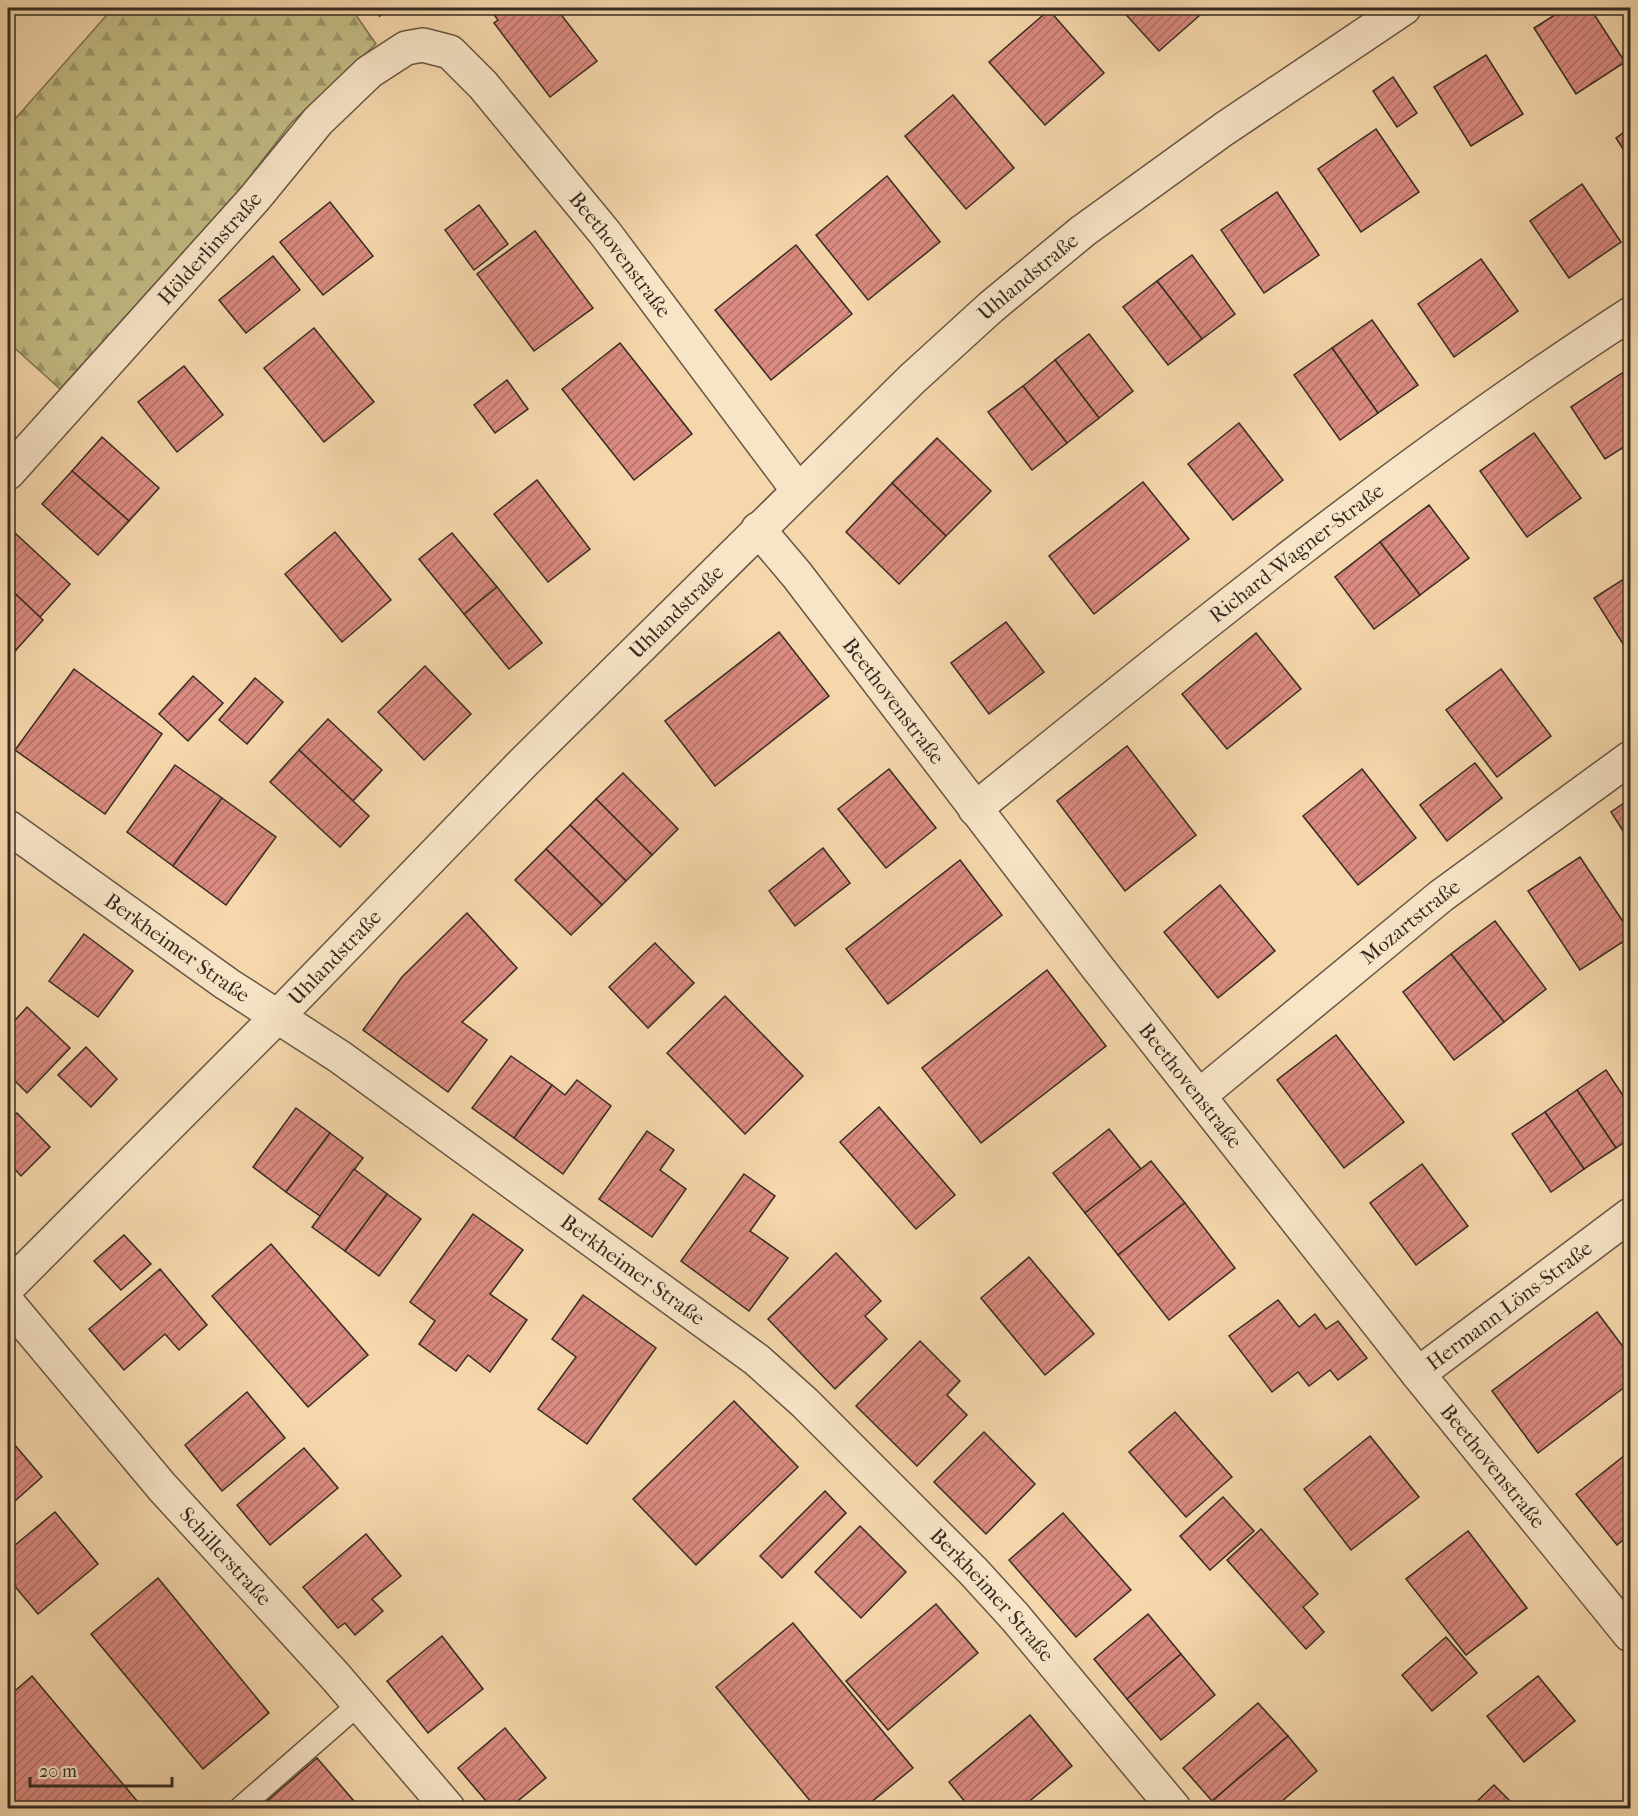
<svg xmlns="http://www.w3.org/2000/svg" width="1638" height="1816" viewBox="0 0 1638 1816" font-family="'IM FELL French Canon',serif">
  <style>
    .forest { fill: url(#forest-firs); stroke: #7c7453; stroke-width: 1.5 }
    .building { fill: url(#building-hatch); stroke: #362c22; stroke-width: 1.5 }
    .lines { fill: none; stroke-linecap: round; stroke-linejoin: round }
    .lane-casing { stroke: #665744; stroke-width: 24 }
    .street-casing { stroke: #665744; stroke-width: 36 }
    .path { stroke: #362c22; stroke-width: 4; stroke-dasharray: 4.5 3; stroke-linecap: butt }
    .lane { stroke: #f8e5c8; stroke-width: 21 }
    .street { stroke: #f8e5c8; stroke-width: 33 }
    .labels { text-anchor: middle; stroke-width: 5; stroke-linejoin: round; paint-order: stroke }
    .street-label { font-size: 21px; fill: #362c22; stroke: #f8e5c8 }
  </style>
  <defs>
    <pattern id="forest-firs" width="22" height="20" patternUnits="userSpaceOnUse" patternTransform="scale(1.5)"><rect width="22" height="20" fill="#c2bc84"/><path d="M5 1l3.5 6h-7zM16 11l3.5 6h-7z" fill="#9e996c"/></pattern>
    <pattern id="building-hatch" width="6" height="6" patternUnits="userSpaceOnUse" patternTransform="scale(1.5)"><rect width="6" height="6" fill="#da8a80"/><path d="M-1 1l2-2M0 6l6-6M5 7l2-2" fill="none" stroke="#b27168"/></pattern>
  </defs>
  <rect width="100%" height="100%" fill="#f5d7ab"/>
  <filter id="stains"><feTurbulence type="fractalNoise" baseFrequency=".00333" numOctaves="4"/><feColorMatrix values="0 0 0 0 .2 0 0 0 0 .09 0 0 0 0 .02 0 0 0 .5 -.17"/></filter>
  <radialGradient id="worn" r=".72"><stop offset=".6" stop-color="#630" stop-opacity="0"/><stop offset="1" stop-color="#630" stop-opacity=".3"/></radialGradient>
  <polygon class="forest" points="113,8 351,8 376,44 291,123 242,187 60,389 8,342 8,127"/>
  <g class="building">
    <polygon points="489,8 556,8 597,61 550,97 494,23 498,20"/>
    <polygon points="1120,8 1208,8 1159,51"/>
    <polygon points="1566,8 1590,8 1625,62 1576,94 1534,28"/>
    <polygon points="1049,10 1104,73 1045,125 989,62"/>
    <polygon points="1486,55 1523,114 1471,146 1434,87"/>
    <polygon points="1393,77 1417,113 1397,127 1373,91"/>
    <polygon points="953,95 1014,168 966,209 905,136"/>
    <polygon points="1630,128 1630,160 1616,138"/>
    <polygon points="1376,129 1419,192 1361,232 1318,169"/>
    <polygon points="887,176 940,242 868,300 816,235"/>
    <polygon points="1582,184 1621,242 1569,278 1530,221"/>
    <polygon points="1277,192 1319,255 1264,293 1221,230"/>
    <polygon points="330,202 373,256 323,295 280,242"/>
    <polygon points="479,205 508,244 474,270 445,230"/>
    <polygon points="535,231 593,308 534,351 477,274"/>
    <polygon points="796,245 852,314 771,380 715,310"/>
    <polygon points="1192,255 1235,314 1202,339 1157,281"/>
    <polygon points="273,256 300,290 246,333 219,300"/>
    <polygon points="1481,259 1518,311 1454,357 1418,304"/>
    <polygon points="1157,281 1202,339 1168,365 1123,307"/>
    <polygon points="1372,320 1418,385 1378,413 1332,348"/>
    <polygon points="314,328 374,402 324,442 264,368"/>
    <polygon points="1089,334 1133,391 1099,418 1055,360"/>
    <polygon points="620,343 692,434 634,480 562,389"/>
    <polygon points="1332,348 1378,413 1340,440 1294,375"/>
    <polygon points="1055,360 1099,418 1067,443 1023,386"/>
    <polygon points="184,366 223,415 177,452 138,402"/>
    <polygon points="1622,373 1630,386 1630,443 1605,459 1571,407"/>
    <polygon points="507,380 528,409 495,433 474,405"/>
    <polygon points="1023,386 1067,443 1032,470 988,412"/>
    <polygon points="1239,423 1283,480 1233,520 1188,464"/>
    <polygon points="1534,433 1581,498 1527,537 1480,471"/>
    <polygon points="102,437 159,488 129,521 72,471"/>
    <polygon points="937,438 991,491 946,536 892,483"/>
    <polygon points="72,471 129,521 98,555 42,504"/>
    <polygon points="537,480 590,549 548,582 494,514"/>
    <polygon points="1143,482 1189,539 1094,614 1049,556"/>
    <polygon points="892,483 946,536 899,584 846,532"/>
    <polygon points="1429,505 1469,558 1420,595 1380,542"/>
    <polygon points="335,532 391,600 342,642 285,574"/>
    <polygon points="15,533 70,584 40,617 8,587 8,542"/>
    <polygon points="452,533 497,587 464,614 419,559"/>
    <polygon points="1380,542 1420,595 1374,629 1335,577"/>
    <polygon points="1630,575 1630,655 1594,598"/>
    <polygon points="8,587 43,620 16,650 8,642"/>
    <polygon points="497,587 542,643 509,669 464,614"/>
    <polygon points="1006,622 1044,672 989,714 951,663"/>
    <polygon points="779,632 829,696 715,786 665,721"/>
    <polygon points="1256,633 1301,689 1227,749 1182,694"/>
    <polygon points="8,642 16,650 8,660"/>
    <polygon points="425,666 471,714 424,760 378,712"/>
    <polygon points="74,669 162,734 105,814 15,750"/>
    <polygon points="1501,669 1551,736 1497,777 1446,710"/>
    <polygon points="193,676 223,703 188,741 159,714"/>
    <polygon points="255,678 283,702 247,744 219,720"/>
    <polygon points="328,719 382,770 353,801 299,750"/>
    <polygon points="1127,746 1196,835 1125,891 1057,801"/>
    <polygon points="299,750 369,816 340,847 270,782"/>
    <polygon points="1475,763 1502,798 1447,841 1420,805"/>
    <polygon points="175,765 222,798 173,866 127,832"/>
    <polygon points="889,769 936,828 886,868 838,809"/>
    <polygon points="1362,769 1416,838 1358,885 1303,816"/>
    <polygon points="623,773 678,829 652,855 596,799"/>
    <polygon points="222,798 276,837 226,905 173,866"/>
    <polygon points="596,799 652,855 626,881 570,825"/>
    <polygon points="1630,799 1630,842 1611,812"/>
    <polygon points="570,825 626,881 602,905 546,849"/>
    <polygon points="823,848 850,883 795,926 769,891"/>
    <polygon points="546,849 602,905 571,935 515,880"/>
    <polygon points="1580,857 1630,932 1630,937 1580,970 1528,891"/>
    <polygon points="960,860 1002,915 888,1004 846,949"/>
    <polygon points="1220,885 1275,951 1218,998 1164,932"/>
    <polygon points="467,913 517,968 462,1022 487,1040 448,1092 363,1030 402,977"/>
    <polygon points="1495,921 1546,989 1504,1022 1451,954"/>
    <polygon points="84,934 133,971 98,1017 49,981"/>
    <polygon points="655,943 694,983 648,1028 609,987"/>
    <polygon points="1451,954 1504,1022 1454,1060 1403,992"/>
    <polygon points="1047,970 1106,1046 981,1143 922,1068"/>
    <polygon points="725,996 803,1076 745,1134 667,1053"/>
    <polygon points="27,1007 70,1048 27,1093 8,1074 8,1028"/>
    <polygon points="1336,1035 1404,1122 1344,1168 1277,1080"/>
    <polygon points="86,1047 117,1079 91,1107 58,1075"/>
    <polygon points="511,1056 552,1085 514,1138 472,1108"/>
    <polygon points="1606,1070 1630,1106 1630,1138 1616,1148 1577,1090"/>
    <polygon points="577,1080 611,1106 563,1174 514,1138 552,1085 565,1095"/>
    <polygon points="1577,1090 1616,1148 1584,1169 1545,1112"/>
    <polygon points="879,1107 955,1195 916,1229 840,1142"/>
    <polygon points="296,1108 330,1133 286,1192 253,1167"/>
    <polygon points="1545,1112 1584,1169 1551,1192 1512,1134"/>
    <polygon points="17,1113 50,1147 21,1176 8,1162 8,1122"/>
    <polygon points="1109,1129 1141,1169 1085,1213 1053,1173"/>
    <polygon points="647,1131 674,1150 660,1170 686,1189 652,1237 599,1199"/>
    <polygon points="330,1133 363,1158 320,1216 286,1192"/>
    <polygon points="1151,1161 1185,1203 1118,1255 1085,1213"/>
    <polygon points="1422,1164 1468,1226 1416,1265 1370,1203"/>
    <polygon points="354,1169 387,1194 345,1251 312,1227"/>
    <polygon points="744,1174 775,1196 750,1231 788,1258 749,1311 681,1261"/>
    <polygon points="387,1194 421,1219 379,1276 345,1251"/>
    <polygon points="1185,1203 1235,1268 1169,1320 1118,1255"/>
    <polygon points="473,1214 523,1250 490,1294 527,1320 490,1372 468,1355 456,1371 419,1344 435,1321 410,1302"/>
    <polygon points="124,1235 151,1264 121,1290 94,1261"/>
    <polygon points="271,1244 368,1355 308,1407 212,1296"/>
    <polygon points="836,1253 881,1301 865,1316 887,1339 835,1389 768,1319"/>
    <polygon points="1029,1257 1094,1334 1045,1375 981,1298"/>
    <polygon points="160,1269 207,1325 179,1350 165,1334 124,1370 89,1329"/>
    <polygon points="583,1295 656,1348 587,1444 538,1409 576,1357 552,1339"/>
    <polygon points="1278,1300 1299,1327 1315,1314 1326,1329 1338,1321 1367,1358 1338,1380 1330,1370 1309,1386 1298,1372 1272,1392 1229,1336"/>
    <polygon points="1597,1312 1630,1356 1630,1383 1538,1453 1492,1391"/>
    <polygon points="920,1341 960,1381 947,1395 967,1415 917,1466 856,1406"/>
    <polygon points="247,1392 285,1438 222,1491 185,1445"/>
    <polygon points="734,1401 798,1467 696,1565 633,1499"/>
    <polygon points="1175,1412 1232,1477 1186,1517 1129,1452"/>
    <polygon points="984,1432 1035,1484 986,1534 934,1482"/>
    <polygon points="1370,1436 1419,1497 1351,1550 1304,1489"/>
    <polygon points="8,1437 42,1477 8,1507"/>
    <polygon points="304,1448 338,1488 270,1545 237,1505"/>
    <polygon points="1630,1451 1630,1534 1617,1545 1576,1494"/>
    <polygon points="825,1491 846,1513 782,1578 760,1556"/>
    <polygon points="1223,1497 1254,1531 1210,1570 1180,1536"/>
    <polygon points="55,1512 98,1564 38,1614 8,1578 8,1551"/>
    <polygon points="1063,1513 1131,1590 1076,1637 1009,1560"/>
    <polygon points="860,1526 906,1572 861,1618 815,1572"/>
    <polygon points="1261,1529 1318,1594 1303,1607 1324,1632 1306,1649 1227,1560"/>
    <polygon points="1468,1531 1527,1608 1466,1655 1406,1579"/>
    <polygon points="366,1534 401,1576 372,1599 383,1611 355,1635 345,1623 338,1628 303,1587"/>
    <polygon points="158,1578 269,1713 203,1769 91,1634"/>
    <polygon points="936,1604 978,1653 888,1730 846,1681"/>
    <polygon points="1148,1614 1181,1654 1127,1699 1094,1659"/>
    <polygon points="793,1623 913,1768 864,1808 816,1808 716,1687"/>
    <polygon points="442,1636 483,1689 428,1733 387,1681"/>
    <polygon points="1446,1637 1477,1673 1432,1711 1402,1675"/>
    <polygon points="1181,1654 1215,1695 1161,1740 1127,1699"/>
    <polygon points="32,1676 143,1808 16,1808 8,1798 8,1697"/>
    <polygon points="1538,1676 1575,1721 1524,1762 1487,1716"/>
    <polygon points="1258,1703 1288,1736 1212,1801 1183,1768"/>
    <polygon points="1030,1715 1072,1766 1021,1808 970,1808 949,1782"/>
    <polygon points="505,1728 546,1778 509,1808 492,1808 458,1768"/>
    <polygon points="1288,1736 1317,1771 1274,1808 1218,1808 1212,1801"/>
    <polygon points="317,1758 360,1808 259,1808"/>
    <polygon points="1494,1785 1517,1808 1470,1808"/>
  </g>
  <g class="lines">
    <defs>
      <polyline id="lane" points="240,1808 359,1704"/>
      <g id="street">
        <path id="s1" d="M8 473 254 199 318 121 369 72 406 48 423 45 450 52 483 85 605 233 797 489"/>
        <path id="s2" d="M758 529 797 575 1097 967 1418 1374 1630 1635"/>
        <path id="s3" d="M975 809C1188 636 1400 463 1630 314"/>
        <path id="s4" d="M8 827 227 984 340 1057 757 1360 805 1403 973 1571 1015 1617 1174 1808"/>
        <path id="s5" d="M1199 1096 1441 896 1630 758"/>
        <path id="s6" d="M8 1287 277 1017 524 762 912 379 991 307 1083 231 1224 129 1404 8"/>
        <path id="s7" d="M8 1303 162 1487 335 1676 448 1808"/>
        <path id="s8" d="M1418 1374 1630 1215"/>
      </g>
    </defs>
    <use href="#lane" class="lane-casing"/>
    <use href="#street" class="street-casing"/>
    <polyline class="path" points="375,8 381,16"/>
    <use href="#lane" class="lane"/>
    <use href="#street" class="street"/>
  </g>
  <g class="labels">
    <g class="street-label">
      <text dy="7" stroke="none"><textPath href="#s1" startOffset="302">Hölderlinstraße</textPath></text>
      <text dy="7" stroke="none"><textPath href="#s1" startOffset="894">Beethovenstraße</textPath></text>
      <text dy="7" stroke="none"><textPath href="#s6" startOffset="1436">Uhlandstraße</textPath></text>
      <text dy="7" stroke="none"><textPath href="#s3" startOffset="411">Richard-Wagner-Straße</textPath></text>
      <text dy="7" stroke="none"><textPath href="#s6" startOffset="950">Uhlandstraße</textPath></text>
      <text dy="7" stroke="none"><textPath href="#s2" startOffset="219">Beethovenstraße</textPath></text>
      <text dy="7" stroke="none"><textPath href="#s5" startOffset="274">Mozartstraße</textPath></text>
      <text dy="7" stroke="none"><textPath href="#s4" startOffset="208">Berkheimer Straße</textPath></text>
      <text dy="7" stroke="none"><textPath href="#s6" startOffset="464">Uhlandstraße</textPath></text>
      <text dy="7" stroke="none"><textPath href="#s2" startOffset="705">Beethovenstraße</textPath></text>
      <text dy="7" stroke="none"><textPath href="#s4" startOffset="766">Berkheimer Straße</textPath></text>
      <text dy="7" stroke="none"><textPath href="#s8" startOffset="114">Hermann-Löns-Straße</textPath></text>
      <text dy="7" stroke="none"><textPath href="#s2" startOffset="1191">Beethovenstraße</textPath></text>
      <text dy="7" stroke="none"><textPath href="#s7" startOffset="334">Schillerstraße</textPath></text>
      <text dy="7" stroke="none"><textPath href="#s4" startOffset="1252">Berkheimer Straße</textPath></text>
    </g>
  </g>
  <rect width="1638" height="1816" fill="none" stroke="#f5d7ab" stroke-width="30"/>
  <rect x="9" y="9" width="1620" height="1798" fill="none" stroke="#362c22" stroke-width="3"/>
  <rect x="15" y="15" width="1608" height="1786" fill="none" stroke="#362c22" stroke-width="1.5"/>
  <path d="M30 1777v9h142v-9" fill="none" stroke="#362c22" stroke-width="3"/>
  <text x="39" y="1777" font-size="18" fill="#362c22" stroke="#f8e5c8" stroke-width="4.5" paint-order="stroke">20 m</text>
  <rect width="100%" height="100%" filter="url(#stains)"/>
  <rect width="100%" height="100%" fill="url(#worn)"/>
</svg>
